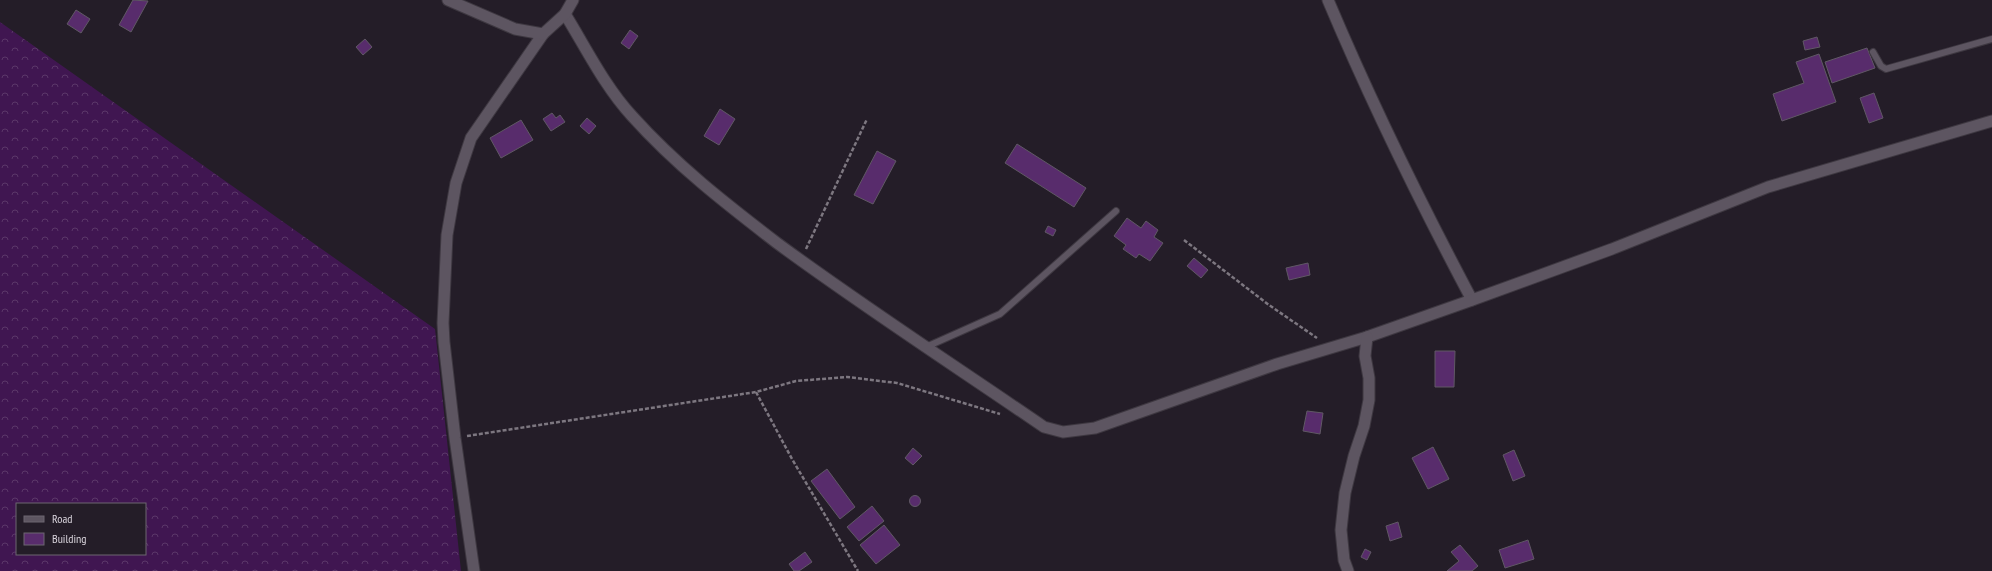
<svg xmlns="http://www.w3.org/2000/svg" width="1992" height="571" viewBox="0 0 1992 571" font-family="'PT Sans Narrow',sans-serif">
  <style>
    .forest { fill: url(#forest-crowns); fill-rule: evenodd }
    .building { fill: #582c6c; stroke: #605865 }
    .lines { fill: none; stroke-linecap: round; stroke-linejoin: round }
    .service-casing { stroke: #3e3841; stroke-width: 8 }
    .minor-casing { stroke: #3e3841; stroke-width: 13 }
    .tertiary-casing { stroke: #3e3841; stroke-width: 13 }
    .path { stroke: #7d7780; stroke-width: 2.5; stroke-dasharray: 4 2; stroke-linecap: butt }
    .service { stroke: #5d5561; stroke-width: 6 }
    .minor { stroke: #5d5561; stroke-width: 11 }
    .tertiary { stroke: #5d5561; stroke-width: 11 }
  </style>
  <defs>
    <pattern id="forest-crowns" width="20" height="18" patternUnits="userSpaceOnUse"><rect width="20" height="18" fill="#401651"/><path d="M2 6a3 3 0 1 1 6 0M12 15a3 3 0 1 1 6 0" fill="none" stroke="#5b3769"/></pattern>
  </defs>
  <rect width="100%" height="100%" fill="#241d28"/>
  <path class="forest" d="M0 22 435 329 461 571H0ZM17 504H145V554H17Z"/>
  <g class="building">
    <polygon points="133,0 148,1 131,32 119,25"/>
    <polygon points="76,10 90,19 81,33 67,24"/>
    <polygon points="630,30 638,36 629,49 621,43"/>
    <polygon points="1817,37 1820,47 1805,50 1803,41"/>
    <polygon points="365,39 372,47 363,55 356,47"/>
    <polygon points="1867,48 1875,68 1832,83 1825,62"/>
    <polygon points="1819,54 1836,102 1782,121 1773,94 1804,83 1796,62"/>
    <polygon points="1874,93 1883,118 1869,123 1860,98"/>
    <polygon points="720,109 735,119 719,145 704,136"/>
    <polygon points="552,113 556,118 560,115 565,122 551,131 543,119"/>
    <polygon points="587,118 596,126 589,134 580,126"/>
    <polygon points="521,120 533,140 501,158 490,138"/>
    <polygon points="1017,144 1086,188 1074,207 1005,163"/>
    <polygon points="877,151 896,161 873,204 854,195"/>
    <polygon points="1127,218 1141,228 1146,221 1158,230 1154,237 1163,243 1150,261 1139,254 1136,258 1123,249 1126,245 1114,236"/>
    <polygon points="1048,226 1056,230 1053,236 1045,232"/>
    <polygon points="1194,258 1208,270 1201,278 1187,266"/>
    <polygon points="1308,263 1310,275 1289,280 1286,268"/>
    <polygon points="1435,351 1455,351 1454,387 1435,387"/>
    <polygon points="1307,411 1323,413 1320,434 1303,431"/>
    <polygon points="1433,447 1449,479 1428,489 1412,458"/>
    <polygon points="913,448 922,456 913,465 905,458"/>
    <polygon points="1514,450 1525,476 1513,481 1503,455"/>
    <polygon points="827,469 855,507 840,519 811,481"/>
    <circle cx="915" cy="501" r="5.5"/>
    <polygon points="872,506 884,521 859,541 847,527"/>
    <polygon points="1398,522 1402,537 1390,541 1386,526"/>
    <polygon points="884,525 900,545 876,564 860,545"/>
    <polygon points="1528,540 1534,559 1505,568 1499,550"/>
    <polygon points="1460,545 1478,566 1472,571 1447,571 1459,561 1451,552"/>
    <polygon points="1365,549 1371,552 1367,560 1361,557"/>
    <polygon points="805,552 812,562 799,571 794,571 789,564"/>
  </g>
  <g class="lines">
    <defs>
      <g id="service">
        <polyline points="1873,52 1881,66 1886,69 1992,39"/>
        <polyline points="926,347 1000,314 1116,211"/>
      </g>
      <g id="minor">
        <path d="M1328 0C1371 102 1420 202 1472 300"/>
        <path d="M565 14C586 48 605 87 632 116 676 165 725 203 777 243 864 307 955 366 1044 427L1063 432 1095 428 1277 364 1367 337 1472 300 1612 249 1768 187 1992 121"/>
        <polyline points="474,571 455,438 444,342 443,323 447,235 456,183 471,138 543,34"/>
        <polyline points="1348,571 1344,560 1341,530 1345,493 1354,456 1364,426 1369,400 1369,378 1365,356 1367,337"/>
      </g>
      <polyline id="tertiary" points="448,0 515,29 543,34 565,14 573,0"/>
    </defs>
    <use href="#service" class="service-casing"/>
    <use href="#minor" class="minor-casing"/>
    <use href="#tertiary" class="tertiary-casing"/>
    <g class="path">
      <polyline points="1184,240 1269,305 1317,338"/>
      <polyline points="806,249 867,119"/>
      <polyline points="756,392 792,459 858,571"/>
      <polyline points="467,436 756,392 796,381 847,377 897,383 1000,414"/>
    </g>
    <use href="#service" class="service"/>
    <use href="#minor" class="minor"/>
    <use href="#tertiary" class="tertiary"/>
  </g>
  <rect x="16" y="503" width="130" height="52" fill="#241d28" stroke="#6c6670"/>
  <rect x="24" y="516" width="20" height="6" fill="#5d5561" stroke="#6c6670"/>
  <text x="52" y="523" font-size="12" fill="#d9d4dc">Road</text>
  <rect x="24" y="533" width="20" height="12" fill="#582c6c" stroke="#6c6670"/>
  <text x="52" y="543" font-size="12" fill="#d9d4dc">Building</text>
</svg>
